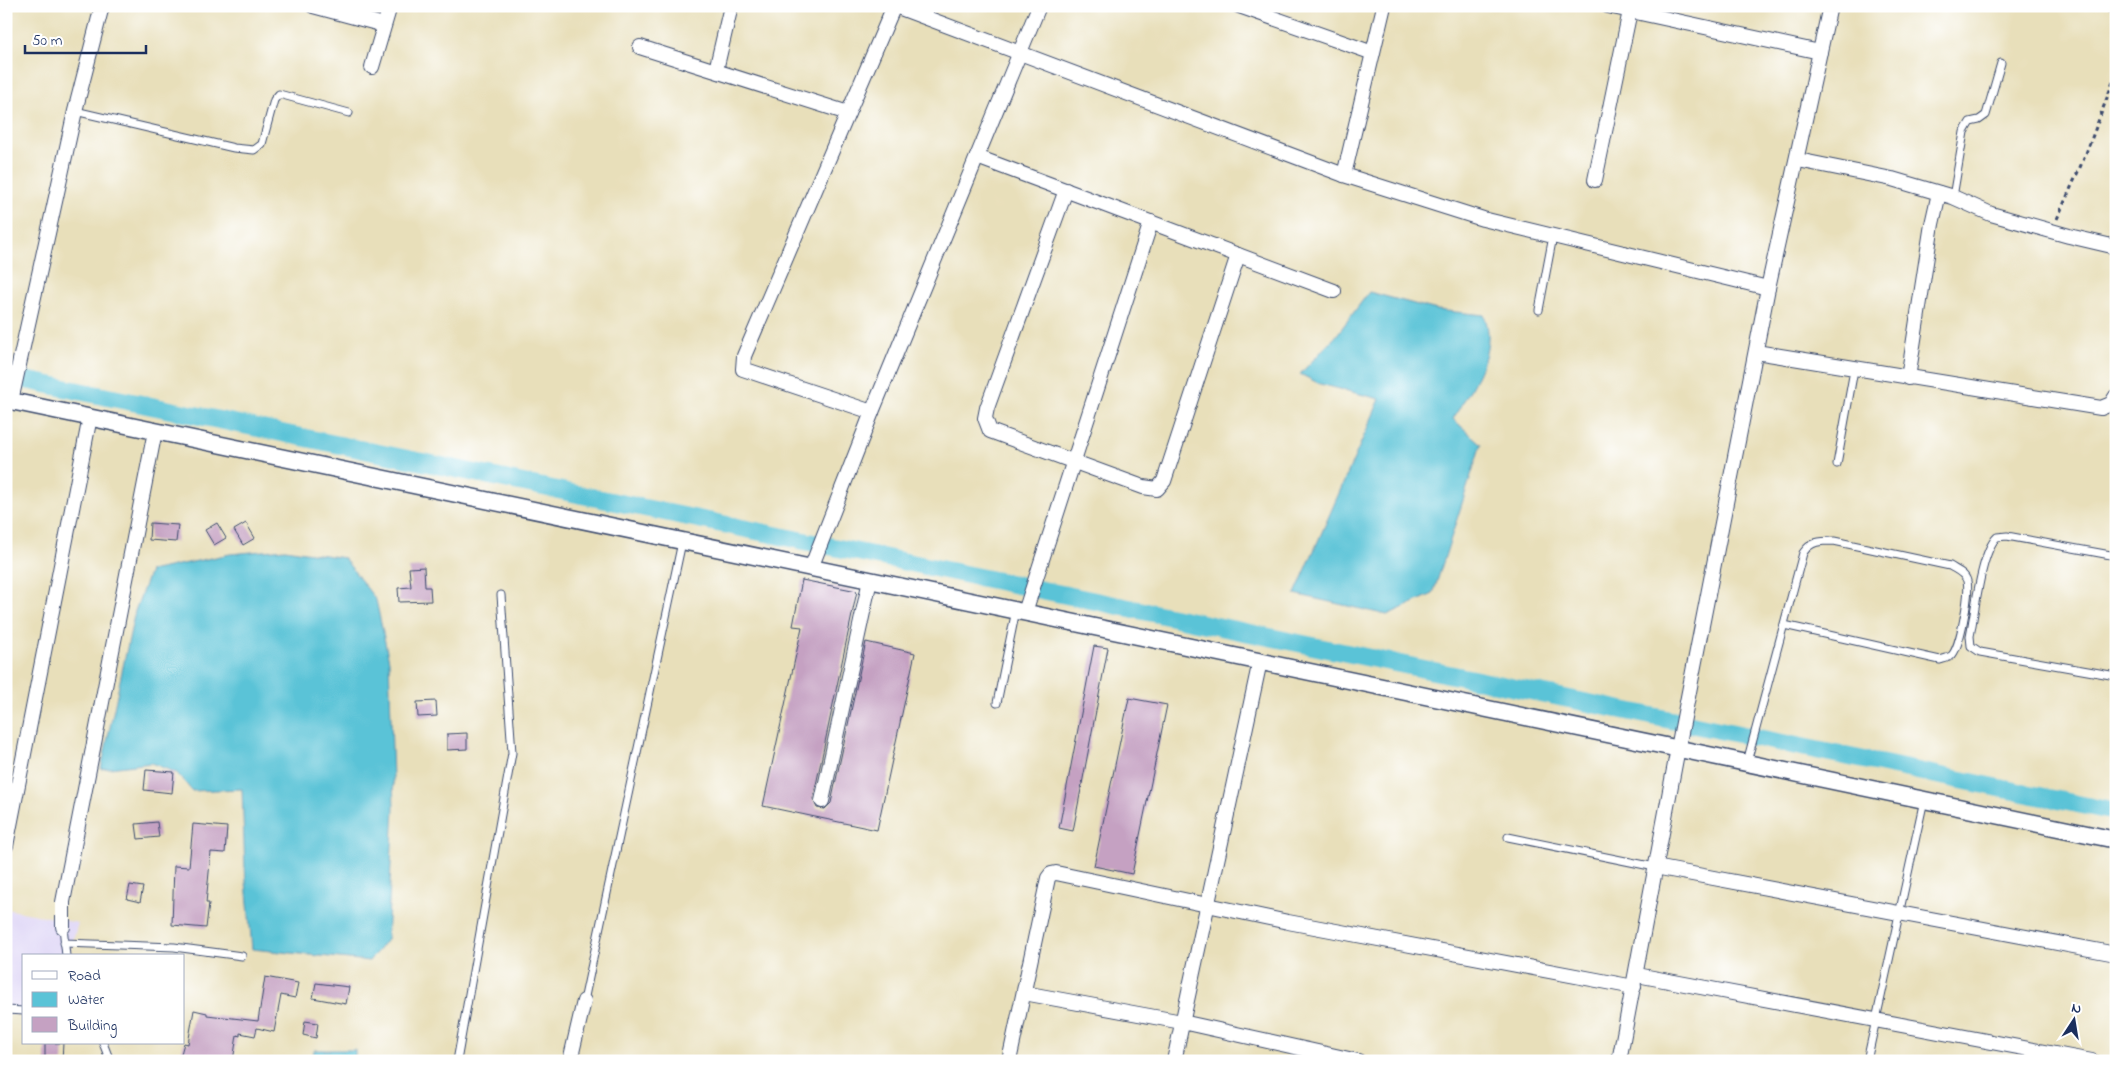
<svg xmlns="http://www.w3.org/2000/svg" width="2122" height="1067" viewBox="0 0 2122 1067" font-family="'Indie Flower',sans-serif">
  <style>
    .built { fill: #ded5f6 }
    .water { fill: #5ac3d7; stroke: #3a799a }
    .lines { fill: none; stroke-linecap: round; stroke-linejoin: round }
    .canal { stroke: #5ac3d7; stroke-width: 18 }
    .building { fill: #c5a1c2 }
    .service-casing { stroke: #3a496c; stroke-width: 9 }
    .minor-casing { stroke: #3a496c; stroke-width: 16 }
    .tertiary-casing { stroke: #3a496c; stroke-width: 19 }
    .path { stroke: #3a496c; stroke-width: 3; stroke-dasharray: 4 4; stroke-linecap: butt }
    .service { stroke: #fff; stroke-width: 7 }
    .minor { stroke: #fff; stroke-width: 14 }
    .tertiary { stroke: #fff; stroke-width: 16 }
  </style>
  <rect width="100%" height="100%" fill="#fff"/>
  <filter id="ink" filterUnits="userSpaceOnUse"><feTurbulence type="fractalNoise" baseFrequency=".02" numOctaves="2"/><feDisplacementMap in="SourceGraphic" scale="10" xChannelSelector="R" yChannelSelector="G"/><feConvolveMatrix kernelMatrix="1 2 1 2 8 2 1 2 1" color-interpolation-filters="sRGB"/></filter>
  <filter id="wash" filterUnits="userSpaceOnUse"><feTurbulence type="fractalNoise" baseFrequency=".0096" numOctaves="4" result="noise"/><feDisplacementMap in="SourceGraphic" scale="20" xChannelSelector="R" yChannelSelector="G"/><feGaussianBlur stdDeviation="1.12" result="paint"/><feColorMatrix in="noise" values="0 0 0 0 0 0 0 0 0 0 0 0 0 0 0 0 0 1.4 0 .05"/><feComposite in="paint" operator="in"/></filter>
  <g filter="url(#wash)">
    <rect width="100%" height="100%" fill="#e8dfba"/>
    <polygon class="built" points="6,909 78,923 68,956 24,956 24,1014 6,1014"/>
    <g class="water">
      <path d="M1369 292 1437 310 1484 315C1499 351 1470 389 1453 419L1481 444 1433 594 1387 615 1295 594 1380 399 1320 384 1300 374 1336 336Z"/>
      <polygon points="285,549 344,558 376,600 389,661 394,808 387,940 369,961 252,949 245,870 242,789 192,791 177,773 151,763 101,769 135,611 150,571 230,554"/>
      <polygon points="314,1050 355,1050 355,1061 313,1061"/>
    </g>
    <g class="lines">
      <polyline class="canal" points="6,376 2116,812"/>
    </g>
    <g id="blocks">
      <g class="building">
        <polygon points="150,523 178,525 176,542 149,540"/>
        <polygon points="217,523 226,538 214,545 205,530"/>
        <polygon points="246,523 255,538 243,545 234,530"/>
        <polygon points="424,567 425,587 430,587 431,601 399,602 398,588 411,587 409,568"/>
        <polygon points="802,580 857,591 813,799 817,808 825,809 831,803 866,642 915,653 877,830 763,806 802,627 793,626"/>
        <polygon points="1094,646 1108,648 1073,831 1059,828"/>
        <polygon points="1129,698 1167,705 1132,874 1094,866"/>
        <polygon points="436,701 437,716 418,717 417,702"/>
        <polygon points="467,733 467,749 447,750 447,734"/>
        <polygon points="146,770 174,772 172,793 144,790"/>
        <polygon points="157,822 159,837 138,839 136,824"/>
        <polygon points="193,824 227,827 225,853 211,852 206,903 209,903 206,928 172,925 174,866 189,867"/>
        <polygon points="130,885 143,887 140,902 127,899"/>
        <polygon points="265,977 298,983 295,998 281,995 274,1032 257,1028 255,1036 240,1033 240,1036 237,1035 233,1061 179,1061 184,1043 188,1044 194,1010 207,1013 207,1015 258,1021"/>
        <polygon points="316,983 349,987 346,1004 313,998"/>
        <polygon points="305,1021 318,1023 316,1038 303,1035"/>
        <polygon points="45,1043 63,1043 62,1061 45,1061"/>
      </g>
    </g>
  </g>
  <g filter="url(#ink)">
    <use href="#blocks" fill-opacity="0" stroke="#3a496c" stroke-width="1"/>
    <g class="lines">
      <defs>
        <g id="service">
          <polyline points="75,111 234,148 254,150 262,144 274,100 279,94 349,113"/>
          <polyline points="1953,197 1964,132 1970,122 1979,120 1986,115 2001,63"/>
          <polyline points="1539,310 1553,236"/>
          <polyline points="1837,464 1854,370"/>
          <path d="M2116 556 2007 536 1997 537C1981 552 1975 612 1970 636L1971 646 1980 652 2116 676"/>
          <polyline points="997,703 1016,610"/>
          <path d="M1747 762 1803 553C1811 541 1820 541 1834 541L1950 566C1956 570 1965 573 1967 581 1970 594 1960 649 1951 656 1948 658 1943 659 1940 660L1784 625"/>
          <polyline points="1508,837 1655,867"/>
          <polyline points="63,927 66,956"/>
          <polyline points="64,943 174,947 242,956"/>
          <polyline points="584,1001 682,542"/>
          <polyline points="6,1010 24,1011"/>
          <polyline points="103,1043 110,1061"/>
          <polyline points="457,1061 512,753 501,595"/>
          <polyline points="1867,1061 1924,800"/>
        </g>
        <g id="minor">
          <polyline points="313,6 384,25"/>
          <polyline points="895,6 1344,175 1483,219 1768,288"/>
          <polyline points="1239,6 1373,53"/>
          <polyline points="1608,6 1820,52"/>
          <polyline points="2112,6 2116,7"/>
          <polyline points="640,47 848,113"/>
          <polyline points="372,67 390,6"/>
          <polyline points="716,70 731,6"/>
          <polyline points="977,157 1334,291"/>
          <polyline points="1798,160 1892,179 1953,197 1991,214 2069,236 2116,247"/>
          <polyline points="1344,175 1384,6"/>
          <polyline points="1595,180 1631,6"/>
          <polyline points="1066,190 987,408 985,418 990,431 1143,487 1157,489 1164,481 1238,255"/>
          <polyline points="1756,352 2101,408 2111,404 2116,396"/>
          <polyline points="1908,378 1932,224 1939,193"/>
          <polyline points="11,401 75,111 102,6"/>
          <polyline points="872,412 743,369 744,356 894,6"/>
          <polyline points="811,568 872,412 1039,6"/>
          <polyline points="1025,612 1151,222"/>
          <polyline points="822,801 870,580"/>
          <polyline points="6,846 90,417"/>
          <polyline points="1655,867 2116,954"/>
          <polyline points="63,927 63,902 155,431"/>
          <polyline points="1637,975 2092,1061"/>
          <polyline points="1024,993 1182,1022 1358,1061"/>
          <polyline points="570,1061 584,1001"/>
          <polyline points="1009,1061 1048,878 1051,874 1056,873 1288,922 1634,987"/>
          <polyline points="1174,1061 1260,661"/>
          <polyline points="1619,1061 1678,748 1768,288 1830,6"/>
        </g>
        <polyline id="tertiary" points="6,400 2116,840"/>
      </defs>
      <use href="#service" class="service-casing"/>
      <use href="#minor" class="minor-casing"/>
      <use href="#tertiary" class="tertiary-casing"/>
      <polyline class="path" points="2057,219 2085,156 2116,74"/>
      <use href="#service" class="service"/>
      <use href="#minor" class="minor"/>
      <use href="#tertiary" class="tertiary"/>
    </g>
  </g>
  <rect width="2122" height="1067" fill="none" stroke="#fff" stroke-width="25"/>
  <rect x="22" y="954" width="162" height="90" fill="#ffffff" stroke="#a4acbf"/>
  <rect x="32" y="971" width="25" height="8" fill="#ffffff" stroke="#a4acbf"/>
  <text x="68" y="980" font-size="15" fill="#1b2f5e">Road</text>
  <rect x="32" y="992" width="25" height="15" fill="#5ac3d7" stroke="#a4acbf"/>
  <text x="68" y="1004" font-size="15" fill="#1b2f5e">Water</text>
  <rect x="32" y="1017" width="25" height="15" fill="#c5a1c2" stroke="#a4acbf"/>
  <text x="68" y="1030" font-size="15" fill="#1b2f5e">Building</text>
  <g transform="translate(2074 1020) rotate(12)" stroke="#ffffff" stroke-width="4" paint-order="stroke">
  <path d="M0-4L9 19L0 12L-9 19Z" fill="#1b2f5e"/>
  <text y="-8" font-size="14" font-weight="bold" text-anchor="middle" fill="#1b2f5e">N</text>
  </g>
  <path d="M25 45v8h121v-8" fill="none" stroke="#1b2f5e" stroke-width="2.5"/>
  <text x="32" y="45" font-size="15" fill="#1b2f5e" stroke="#ffffff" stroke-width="4" paint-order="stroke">50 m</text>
</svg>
